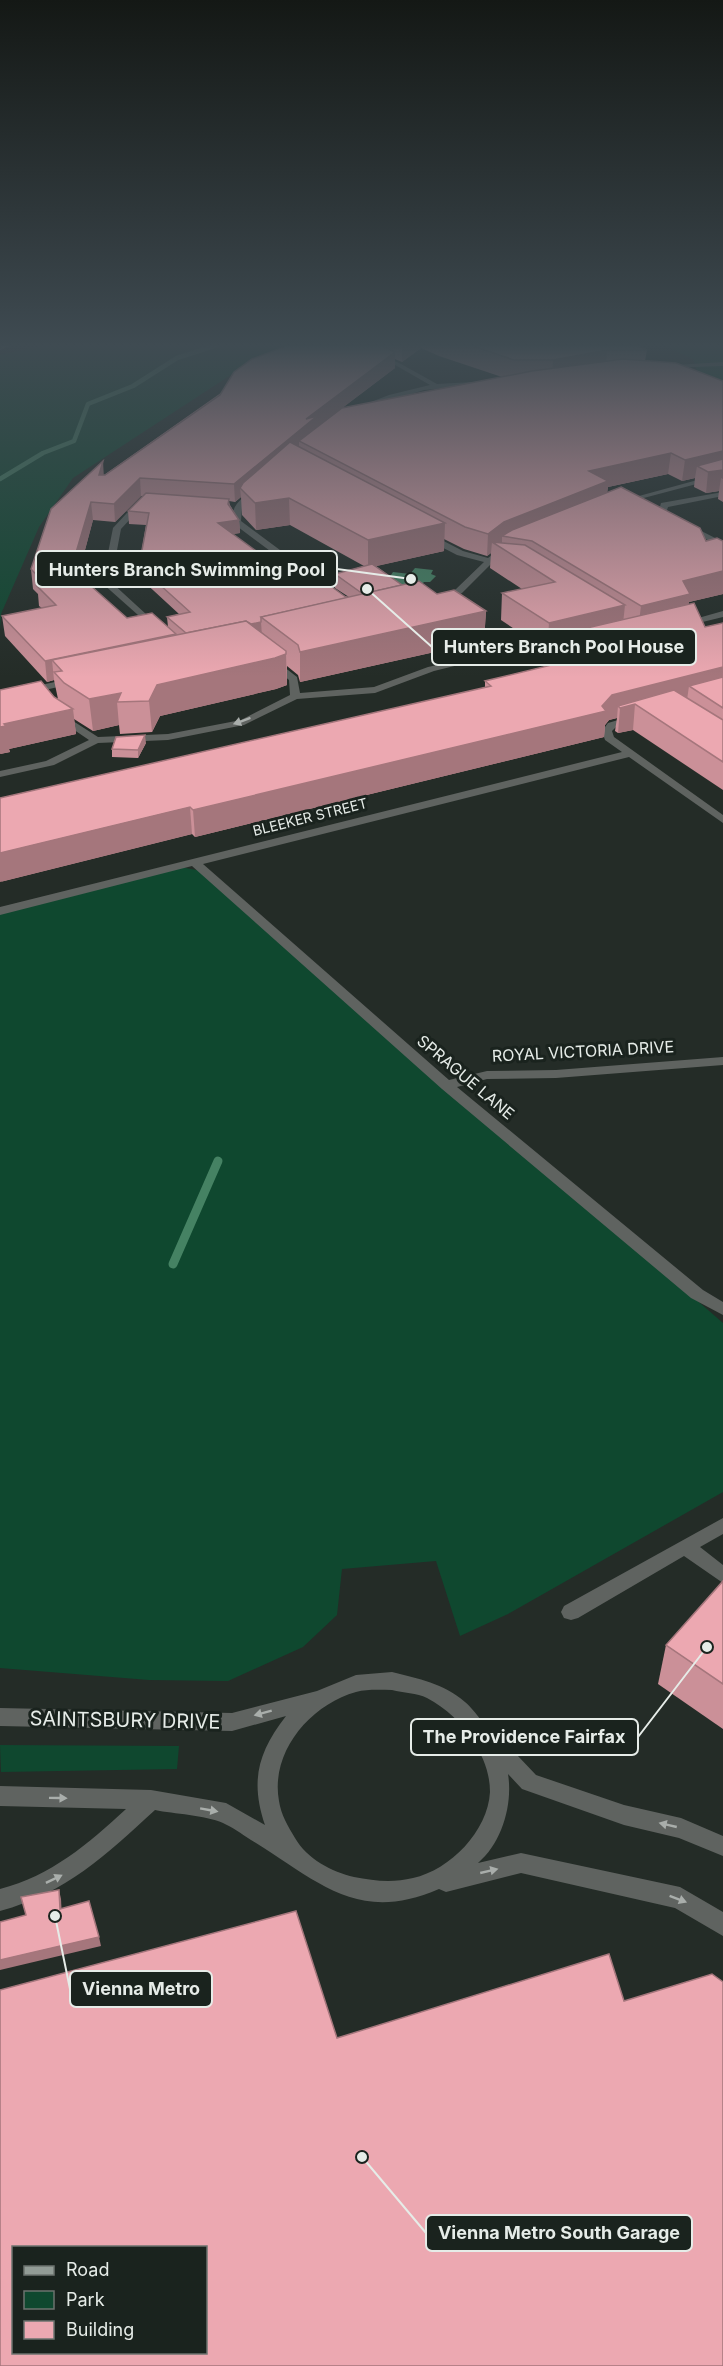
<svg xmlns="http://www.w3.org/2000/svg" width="723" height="2366" viewBox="0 0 723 2366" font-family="Inter,sans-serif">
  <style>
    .green { fill: #0f482f }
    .water { fill: #458263 }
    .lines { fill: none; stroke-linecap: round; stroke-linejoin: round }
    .stream-far1 { stroke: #458263; stroke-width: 4.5 }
    .stream { stroke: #458263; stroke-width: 9 }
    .minor { fill: #5f6360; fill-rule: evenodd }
    .major { fill: #929c96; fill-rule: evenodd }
    .wall { fill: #cb9098; fill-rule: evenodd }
    .shaded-wall { fill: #a5767c }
    .building { fill: #eca8b1; stroke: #a5767c; stroke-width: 1.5; fill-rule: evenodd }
    .oneway { fill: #a9aeab }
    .labels { text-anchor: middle; stroke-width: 6; stroke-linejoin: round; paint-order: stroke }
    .far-street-label { font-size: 14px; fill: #e6ece8; stroke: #1a231e }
    .street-label { font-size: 16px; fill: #e6ece8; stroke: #1a231e }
    .near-street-label { font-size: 20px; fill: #e6ece8; stroke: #1a231e }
    .leader { fill: none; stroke: #e6ece8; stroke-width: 2 }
    .callout-dot { fill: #e6ece8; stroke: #1a231e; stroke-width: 2 }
    .callout { fill: #1a231e; stroke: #e6ece8; stroke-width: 2 }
    .callout-label { font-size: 18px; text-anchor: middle; font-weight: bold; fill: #e6ece8 }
  </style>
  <rect width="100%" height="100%" fill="#242c27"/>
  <g class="green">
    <polygon points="42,345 330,345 240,369 73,478 39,527 1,614 0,630 0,355"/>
    <polygon points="663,345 723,345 723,389 701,381 693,359"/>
    <polygon points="180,867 202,871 723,1323 723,1492 508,1614 460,1636 436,1561 342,1569 337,1615 303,1647 228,1681 149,1680 0,1668 0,910"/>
    <polygon points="0,1745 179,1746 177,1769 1,1772"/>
  </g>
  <polygon class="water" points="415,568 433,570 431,574 436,576 430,582 424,582 418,588 394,586 387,581 393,572 410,574"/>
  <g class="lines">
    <polyline class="stream-far1" points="0,479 43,453 74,441 88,404 133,386 177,358 217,345"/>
    <polyline class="stream" points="173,1264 218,1161"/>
    <g class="minor">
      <polygon points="349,345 359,345 401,364 437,384 473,382 492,384 424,390 358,411 358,407 389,395 430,385 397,366"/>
      <polygon points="723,362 723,366 663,368 660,366"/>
      <polygon points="723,473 723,477 621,504 617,502"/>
      <path d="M252 490 259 492 242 508 241 521 334 590V594H328L234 524C228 508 241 499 252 490Z"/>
      <polygon points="723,492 723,496 668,507 666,513 723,542 723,548 658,514 661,503"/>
      <polygon points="139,500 146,502 121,529 111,582 159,626 161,628 156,631 102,583 113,528"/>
      <polygon points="424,534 430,534 463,551 488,558 504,546 511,548 496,560 500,563 499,565 491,564 462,593 440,604 437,603 437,599 456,589 484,562 457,555 424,538"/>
      <polygon points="723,611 723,617 682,627 677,624"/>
      <polygon points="577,646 580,647 580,651 543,660 538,657"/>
      <polygon points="270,656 297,677 300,693 374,687 428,667 478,656 483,659 434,671 375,693 297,699 244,725 168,740 98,743 54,765 0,777 0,771 46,761 89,740 55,717 55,713 59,712 98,737 168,734 241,720 290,695 289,680 267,661 267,657"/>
      <polygon points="73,678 76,679 76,683 0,700 0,694"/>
      <polygon points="635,715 640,718 639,720 616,727 612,731 614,737 723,815 723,823 629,757 203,864 449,1080 487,1071 556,1070 723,1057 723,1065 556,1078 487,1079 457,1087 703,1290 723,1302 723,1315 691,1298 442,1089 192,866 0,915 0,907 622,752 605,740 602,731 608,723"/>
      <polygon points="723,1518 723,1534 700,1547 723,1565 723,1583 684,1556 578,1618 571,1620 564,1618 561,1612 564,1606"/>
      <path d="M392 1672C419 1679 443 1683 465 1702 476 1711 486 1730 497 1734L536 1775 624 1805 681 1818 723 1836V1856L679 1838 624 1825 522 1789 508 1774C513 1804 502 1843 478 1863L521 1853 680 1887 723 1912V1936L675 1908 521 1873 446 1892 439 1889C356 1925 317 1880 251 1840 242 1834 232 1827 223 1823 205 1815 174 1814 155 1810 106 1855 66 1893 0 1911V1889C51 1876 88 1844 126 1809L0 1806V1786L151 1790 226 1803 265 1825C250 1781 258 1752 286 1716L232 1731 0 1726V1708L232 1713 317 1691 356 1675ZM392 1690C403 1693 417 1693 427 1698 446 1708 462 1723 473 1741 483 1756 490 1773 490 1792 488 1831 450 1870 413 1878 393 1883 374 1881 354 1877 332 1872 307 1859 295 1838 288 1826 281 1815 279 1801 270 1752 310 1705 356 1692 367 1689 380 1690 392 1690Z"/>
    </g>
    <polygon class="major" points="1,345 12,345 0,350"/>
  </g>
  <g class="wall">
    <path d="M289 345H636L647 350 645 361 723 381V502L718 499 719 491 706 493 694 487 695 478 682 481 668 474 608 487 607 493 706 541H723V594L689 602 688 605 705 627 723 623V790L633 730 618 733 615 731 617 718 609 720 605 725 604 737 195 837 192 834 0 882 485 687V681L564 662 559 659 560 648 547 651 501 620 502 593 522 589 490 568 491 553 487 556 464 549 444 539V551L376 566 402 585 437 594 486 611 484 641 300 682 298 675 287 666V685L276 689 160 716 152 732 120 734 119 725 93 731 74 719 76 734 9 749 10 752 0 754 54 697 58 699 54 680 47 682 5 636 2 616 42 608 39 606 38 594 33 589 31 569 104 475ZM421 348 439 356 502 377 322 423 395 368V359L402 362ZM141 496H143L128 511 129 524 146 525 139 566 141 579 179 614 167 617 168 627 127 618 74 580V576H78L93 520 115 522ZM241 497 242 515 256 530 290 525 364 566 335 574V588L349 597 301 584 233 534 240 533 239 520 230 505 229 501 235 502Z"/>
    <polygon points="146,743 138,758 112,757 112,749"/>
    <polygon points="723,1581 723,1729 658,1684 666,1645"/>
  </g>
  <g class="shaded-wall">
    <polygon points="402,345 421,345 421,348 402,362"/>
    <polygon points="607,350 606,371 552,381 553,360"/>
    <polygon points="395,352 395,368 299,441 299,449 240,488 241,497 235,502 234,484 306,419"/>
    <polygon points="723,451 723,479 721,478 719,491 706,493 708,472 697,466 695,478 682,481 685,460"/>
    <polygon points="671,453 668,474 608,487 606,502 502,536 502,545 492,542 491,553 487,556 488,534 504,522 589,471"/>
    <polygon points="103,461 104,479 99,475"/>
    <polygon points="140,478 141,496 115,522 114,504"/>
    <polygon points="289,498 290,525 256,530 255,503"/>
    <polygon points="91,502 93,520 78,576 75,556"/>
    <polygon points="239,520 240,533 219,536 218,523"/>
    <polygon points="445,523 444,551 368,568 368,540"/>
    <polygon points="73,566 75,586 69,581"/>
    <polygon points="723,571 723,594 689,602 687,618 638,630 641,606 683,581"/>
    <polygon points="625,605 622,633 561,634 560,648 547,651 549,623"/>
    <polygon points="486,611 484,641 300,682 300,652"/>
    <polygon points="261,622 262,636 191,638"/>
    <polygon points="176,634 52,660 54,680 47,682 45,661"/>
    <polygon points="286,654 287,685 276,689 160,716 152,732 149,701 157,685"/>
    <polygon points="723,667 723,687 689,686 687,700 635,704 633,730 618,733 620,708 618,706 617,718 609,720 605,725 604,737 195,837 193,810 602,706 612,695"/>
    <polygon points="121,693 117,702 119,725 93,731 89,699"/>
    <polygon points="73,709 76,734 9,749 10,752 0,754 0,727 4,724"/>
    <polygon points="145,735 146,743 138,758 138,750"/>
    <polygon points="190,807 192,834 0,882 0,853"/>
    <polygon points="59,1890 61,1899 62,1918 60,1909"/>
    <polygon points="99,1937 101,1946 0,1970 0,1960"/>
  </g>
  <g class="building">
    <polygon points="289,345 380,345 395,352 306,419 317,416 234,484 140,478 114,504 91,502 75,556 62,556 73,566 69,581 82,578 127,618 152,613 176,634 45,661 2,616 56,605 37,586 46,585 31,569 51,509 103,461 99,475 105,475 220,395 234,372 252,359"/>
    <polygon points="470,345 636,345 647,350 607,350 553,360 514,360"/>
    <polygon points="623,359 676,363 723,381 723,451 685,460 671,453 589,471 608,481 504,522 488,534 465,527 299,441 342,408 532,371"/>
    <polygon points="290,442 445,523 368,540 289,498 255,503 240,488 243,483"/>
    <polygon points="723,459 723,470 708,472 697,466"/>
    <polygon points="621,487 700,528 706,541 717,538 723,541 723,571 683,581 690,594 641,606 532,541 502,536 512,530"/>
    <polygon points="146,493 229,499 228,504 239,520 218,523 301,584 320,578 347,598 261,617 261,622 251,624 246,621 186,633 167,617 190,612 139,566 149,513 128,511"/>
    <polygon points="492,542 525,545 625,605 549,623 502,593 555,582"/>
    <polygon points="372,564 402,585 363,594 335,574"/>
    <polygon points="419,581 437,594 454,590 486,611 300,652 298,645 261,617"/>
    <polygon points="694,603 705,627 723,623 723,667 612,695 602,706 606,711 193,810 190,807 0,853 0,798 491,686 485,681 593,655 561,634"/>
    <polygon points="246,621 286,651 286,654 275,658 157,685 149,701 117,702 121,693 89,699 64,683 54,672 62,671 52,660"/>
    <polygon points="723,677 723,708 689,686"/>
    <polygon points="41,681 54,697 73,709 4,724 6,726 0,727 0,690"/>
    <polygon points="674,690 723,720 723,762 635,704 620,708 618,706"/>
    <polygon points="145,735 138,750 112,749 116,737"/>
    <polygon points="723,1581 723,1684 666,1645"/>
    <polygon points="59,1890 60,1909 89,1901 99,1937 0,1960 0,1922 26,1915 21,1897"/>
    <path d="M296 1911 337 2038 609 1954 624 2001 712 1974 723 1982V2366H0V1990ZM14 2247H206V2352H14Z"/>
  </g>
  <defs><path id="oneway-solid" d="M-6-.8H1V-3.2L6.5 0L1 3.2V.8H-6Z" transform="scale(1.5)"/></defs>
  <g class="oneway">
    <use href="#oneway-solid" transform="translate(242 721) rotate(160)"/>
    <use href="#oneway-solid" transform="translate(263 1713) rotate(165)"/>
    <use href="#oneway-solid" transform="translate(58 1798) rotate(1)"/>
    <use href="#oneway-solid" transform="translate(209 1810) rotate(10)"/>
    <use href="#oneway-solid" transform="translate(668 1825) rotate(-167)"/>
    <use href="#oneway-solid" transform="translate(489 1871) rotate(-13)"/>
    <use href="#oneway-solid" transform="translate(54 1879) rotate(-26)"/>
    <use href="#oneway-solid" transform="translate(678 1899) rotate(21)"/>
  </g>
  <linearGradient id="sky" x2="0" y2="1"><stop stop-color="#141815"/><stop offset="0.51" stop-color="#3f4b52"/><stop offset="1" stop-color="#3f4b52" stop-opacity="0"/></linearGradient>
  <rect width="723" height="677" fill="url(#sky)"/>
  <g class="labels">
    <g class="far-street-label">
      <text transform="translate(310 817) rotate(-14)" y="5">BLEEKER STREET</text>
    </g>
    <g class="street-label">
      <text transform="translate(583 1051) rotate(-3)" y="6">ROYAL VICTORIA DRIVE</text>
      <text transform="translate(466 1077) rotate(40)" y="6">SPRAGUE LANE</text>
    </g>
    <g class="near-street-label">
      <text transform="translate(125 1720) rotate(1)" y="7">SAINTSBURY DRIVE</text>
    </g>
  </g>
  <path class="leader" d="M411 579L337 569M367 589L432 647M707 1647L638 1737M55 1916L70 1989M362 2157L426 2233"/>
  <g class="callout-dot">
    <circle cx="411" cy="579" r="6"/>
    <circle cx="367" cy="589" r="6"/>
    <circle cx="707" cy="1647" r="6"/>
    <circle cx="55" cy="1916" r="6"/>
    <circle cx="362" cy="2157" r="6"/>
  </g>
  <g class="callout">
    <rect x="36" y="551" width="301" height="36" rx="6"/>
    <rect x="432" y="629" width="264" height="36" rx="6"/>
    <rect x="411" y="1719" width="227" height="36" rx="6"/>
    <rect x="70" y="1971" width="142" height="36" rx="6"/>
    <rect x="426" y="2215" width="266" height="36" rx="6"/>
  </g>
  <g class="callout-label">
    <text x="187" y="576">Hunters Branch Swimming Pool</text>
    <text x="564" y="653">Hunters Branch Pool House</text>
    <text x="524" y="1743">The Providence Fairfax</text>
    <text x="141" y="1995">Vienna Metro</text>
    <text x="559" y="2239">Vienna Metro South Garage</text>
  </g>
  <rect x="12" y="2246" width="195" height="108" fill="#1a231e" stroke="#6c736f" stroke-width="1.5"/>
  <rect x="24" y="2266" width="30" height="9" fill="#929c96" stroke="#6c736f" stroke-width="1.5"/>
  <text x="66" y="2276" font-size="18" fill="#e6ece8">Road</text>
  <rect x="24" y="2291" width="30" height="18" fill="#0f482f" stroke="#6c736f" stroke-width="1.5"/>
  <text x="66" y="2306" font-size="18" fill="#e6ece8">Park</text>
  <rect x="24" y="2321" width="30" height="18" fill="#eca8b1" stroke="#6c736f" stroke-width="1.5"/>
  <text x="66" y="2336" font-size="18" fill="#e6ece8">Building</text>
</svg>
